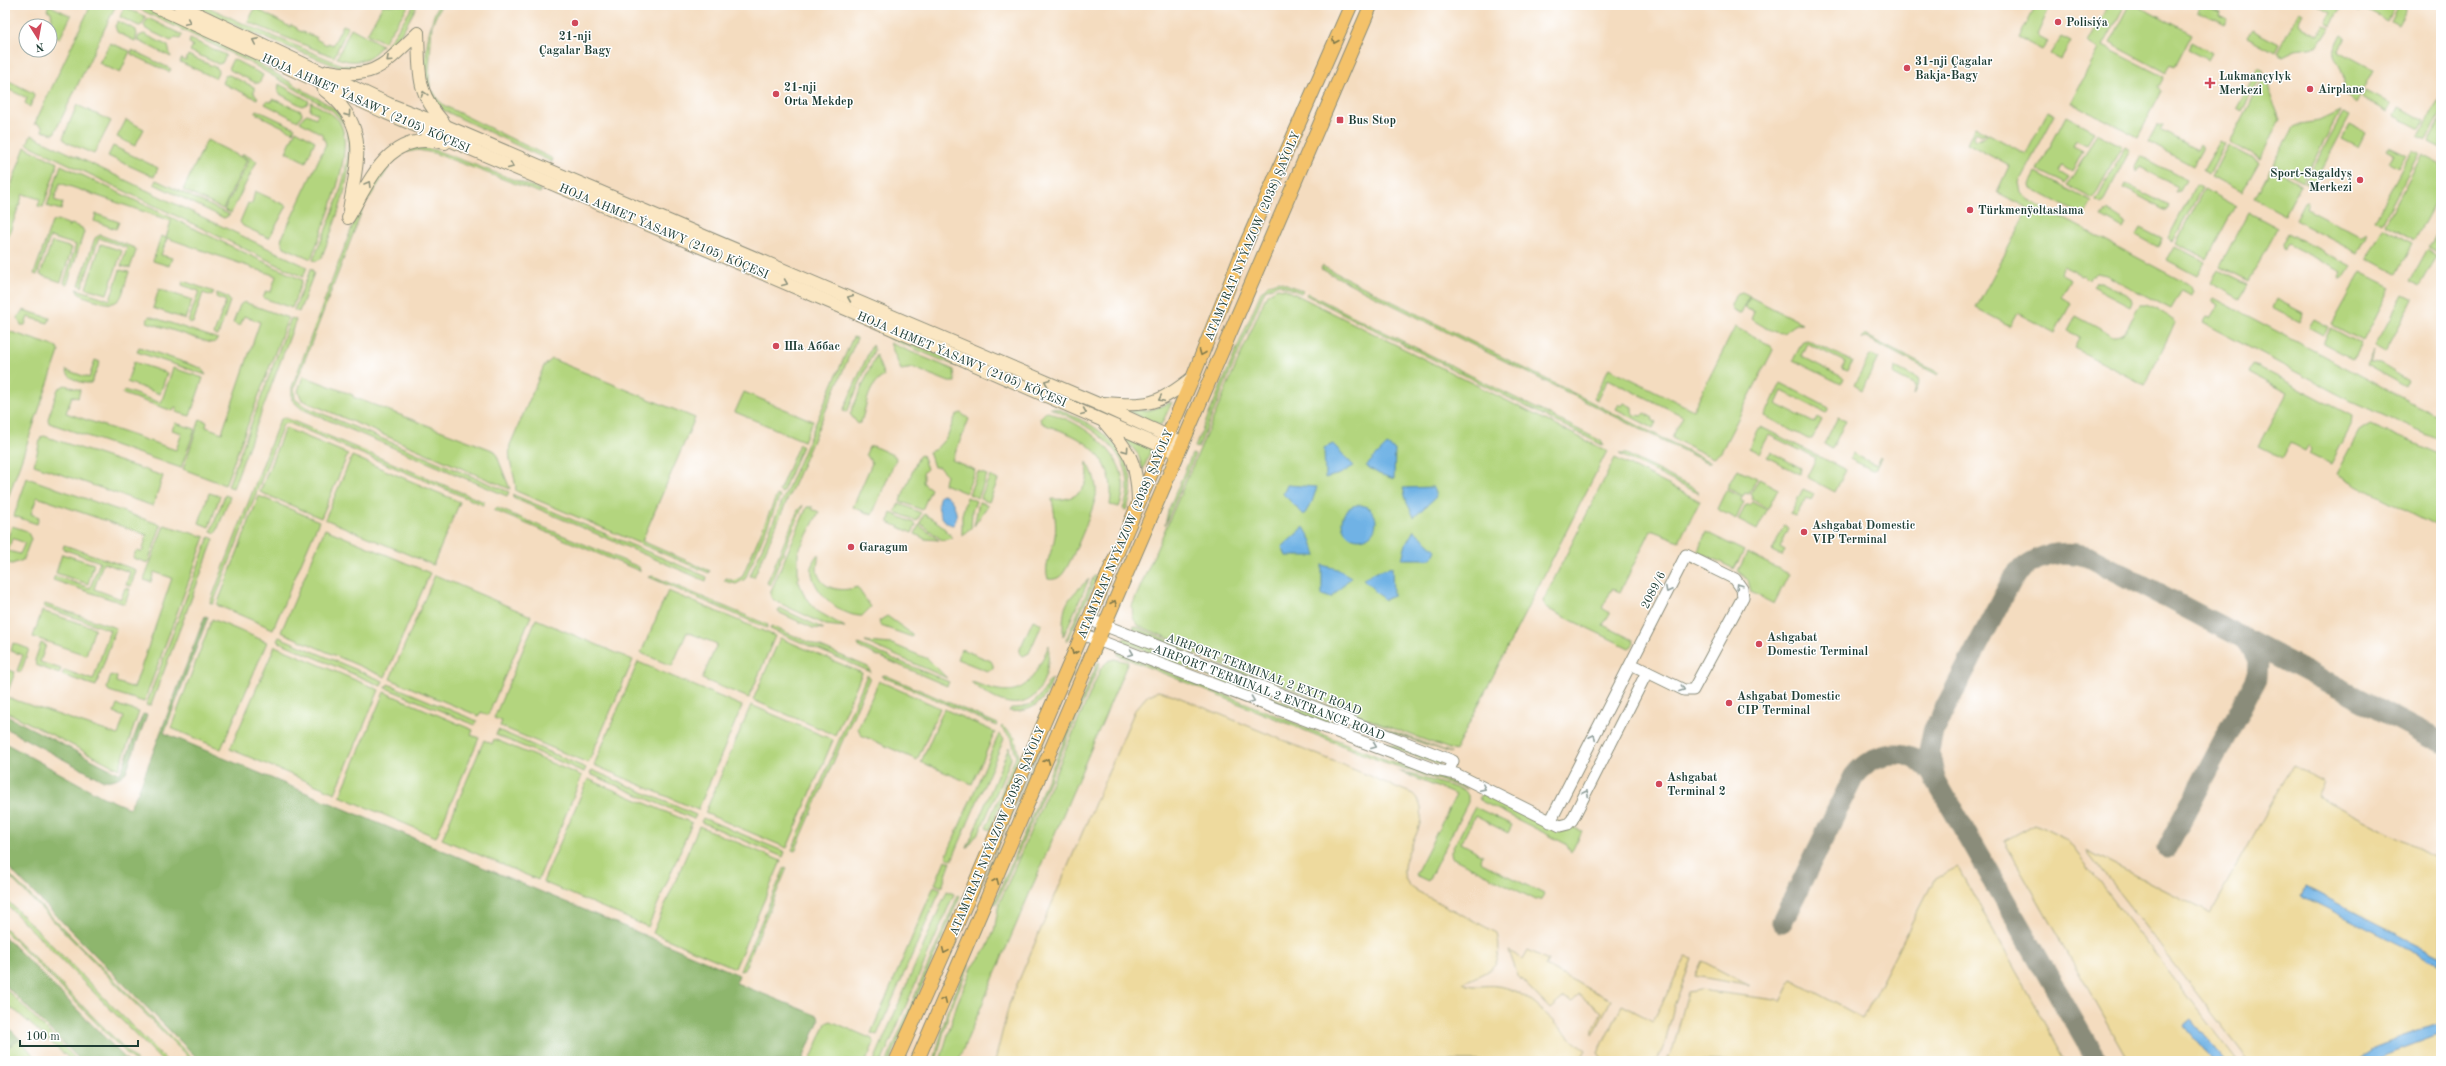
<svg xmlns="http://www.w3.org/2000/svg" width="2446" height="1066" viewBox="0 0 2446 1066" font-family="'Old Standard TT',serif">
  <style>
    .green { fill: #b3d57e; stroke: #698959; fill-rule: evenodd }
    .forest { fill: #8eb66d; stroke: #567a50 }
    .sand { fill: #eeda9e; stroke: #868c69 }
    .water { fill: #70b2e5; stroke: #48788c }
    .lines { fill: none; stroke-linecap: round; stroke-linejoin: round }
    .taxiway { stroke: #8a8c7a; stroke-width: 21 }
    .tertiary-casing { stroke: #8a8c7a; stroke-width: 13 }
    .secondary-casing { stroke: #8a8c7a; stroke-width: 14 }
    .primary-casing { stroke: #8a8c7a; stroke-width: 15 }
    .tertiary { stroke: #fff; stroke-width: 11 }
    .secondary { stroke: #fbe7c3; stroke-width: 12 }
    .primary { stroke: #f4c26a; stroke-width: 13 }
    .oneway { stroke: #8d927c }
    .oneway2 { stroke: #7f794c }
    .oneway3 { stroke: #8f9e9a }
    .poi-dot { fill: #d1495b; stroke: #fff; stroke-width: 1.5 }
    .labels { text-anchor: middle; stroke-width: 3; stroke-linejoin: round; paint-order: stroke }
    .poi-label { font-size: 12px; font-weight: bold; fill: #1f3d34; stroke: #fff; text-anchor: start }
    .street-label { font-size: 12px; fill: #1f3d34; stroke: #fff }
  </style>
  <rect width="100%" height="100%" fill="#fff"/>
  <filter id="ink" filterUnits="userSpaceOnUse"><feTurbulence type="fractalNoise" baseFrequency=".025" numOctaves="2"/><feDisplacementMap in="SourceGraphic" scale="8" xChannelSelector="R" yChannelSelector="G"/><feConvolveMatrix kernelMatrix="1 2 1 2 8 2 1 2 1" color-interpolation-filters="sRGB"/></filter>
  <filter id="wash" filterUnits="userSpaceOnUse"><feTurbulence type="fractalNoise" baseFrequency=".012" numOctaves="4" result="noise"/><feDisplacementMap in="SourceGraphic" scale="16" xChannelSelector="R" yChannelSelector="G"/><feGaussianBlur stdDeviation="0.9" result="paint"/><feColorMatrix in="noise" values="0 0 0 0 0 0 0 0 0 0 0 0 0 0 0 0 0 1.4 0 .05"/><feComposite in="paint" operator="in"/></filter>
  <g filter="url(#wash)">
    <rect width="100%" height="100%" fill="#f4dcbf"/>
    <g class="green">
      <polygon points="49,5 71,16 60,38 52,34 56,26 53,25 51,12 47,10"/>
      <polygon points="91,5 116,5 54,134 42,131 43,127 36,123 34,125"/>
      <polygon points="131,5 141,5 251,59 334,108 349,124 345,125 333,111 249,62"/>
      <polygon points="193,5 204,5 244,24 342,65 355,66 366,64 368,67 362,69 341,68 245,30"/>
      <polygon points="383,5 409,5 384,42 367,34"/>
      <path d="M414 5H417C407 26 391 52 372 65L370 62 381 54Z"/>
      <path d="M438 5H441L432 25 429 72 430 87 427 88C423 60 427 30 438 5Z"/>
      <polygon points="2036,5 2048,11 2037,35 2048,41 2042,50 2019,38"/>
      <polygon points="2098,5 2125,5 2103,46 2164,77 2158,88 2162,91 2138,137 2071,102 2099,49 2088,42 2106,9"/>
      <polygon points="2130,5 2138,5 2192,34 2175,67 2171,65 2166,73 2110,43"/>
      <polygon points="2201,5 2220,13 2219,16 2227,20 2224,25 2198,11"/>
      <polygon points="2317,5 2341,6 2331,25 2326,22 2331,12"/>
      <polygon points="2357,5 2396,5 2387,21 2362,8 2359,12 2354,10"/>
      <polygon points="2399,5 2409,5 2398,25 2391,21"/>
      <polygon points="124,7 146,17 142,25 139,26 120,17"/>
      <polygon points="255,8 290,27 291,25 297,28 297,30 316,37 316,39 327,45 328,43 333,45 343,25 348,27 334,57 248,22"/>
      <polygon points="2299,11 2303,13 2298,24 2319,35 2324,25 2330,27 2317,47 2295,50 2283,56 2277,53"/>
      <polygon points="148,18 182,35 180,39 176,37 171,41 146,29 144,25"/>
      <polygon points="118,21 136,30 137,35 135,41 117,32 115,26"/>
      <path d="M351 28 382 45C370 61 356 65 337 58Z"/>
      <polygon points="2252,30 2279,44 2275,52 2247,37"/>
      <polygon points="144,34 168,46 171,57 137,40 139,36"/>
      <path d="M2342 34 2346 37 2339 51 2374 70 2356 104 2346 95C2343 89 2345 83 2343 76 2337 53 2327 62 2342 34Z"/>
      <polygon points="2061,37 2071,42 2061,60 2050,54"/>
      <polygon points="190,39 226,55 222,63 218,64 190,51 193,45 189,43"/>
      <polygon points="2192,42 2212,53 2208,60 2188,50"/>
      <polygon points="110,43 130,51 120,73 99,63"/>
      <polygon points="132,50 171,69 169,72 131,54"/>
      <polygon points="188,55 217,68 218,72 215,78 180,62 181,59 186,61"/>
      <polygon points="233,59 263,75 259,83 256,83 230,70 229,67"/>
      <polygon points="2258,68 2264,71 2242,111 2237,108"/>
      <polygon points="2266,74 2271,97 2280,119 2260,159 2230,142"/>
      <polygon points="229,75 254,87 254,94 258,97 257,99 222,83 225,76"/>
      <polygon points="5,79 33,93 34,96 30,107 25,103 27,98 5,88"/>
      <polygon points="279,84 309,101 307,104 302,106 278,93"/>
      <polygon points="433,91 438,100 445,106 553,159 552,162 443,110 439,107 429,92"/>
      <polygon points="2366,91 2391,104 2387,112 2362,98"/>
      <polygon points="273,99 301,111 302,114 298,121 265,104 267,101 271,102"/>
      <polygon points="2439,99 2441,100 2441,113 2427,140 2419,136"/>
      <path d="M311 102C319 107 333 113 339 121 358 149 322 229 311 259L284 247 281 240 326 144 322 134 300 122 304 116 307 114 316 118 318 114 310 110Z"/>
      <polygon points="77,105 111,121 94,154 66,142 63,138"/>
      <polygon points="2399,108 2424,122 2420,129 2395,116"/>
      <polygon points="257,110 295,128 293,132 255,113"/>
      <polygon points="2048,111 2055,115 2019,182 2021,193 2027,199 2191,286 2193,291 2191,295 2182,290 2171,309 2106,275 2097,273 2087,279 2082,274 2081,275 2063,266 2060,273 2071,279 2061,297 2071,303 2055,333 2017,313 2010,326 1976,308 2029,209 1997,192 2009,166 1967,143 1975,127 1987,133 1981,135 1976,132 1974,137 1976,140 1989,134 2026,154"/>
      <polygon points="2340,111 2303,181 2273,165 2294,127 2301,124 2319,121"/>
      <polygon points="2343,113 2350,116 2313,186 2305,182"/>
      <polygon points="2066,116 2094,131 2087,145 2076,140 2073,146 2083,151 2072,172 2062,166 2059,172 2069,178 2066,184 2038,170"/>
      <polygon points="2441,119 2441,148 2429,142"/>
      <polygon points="126,120 144,129 135,146 117,137"/>
      <polygon points="2161,124 2163,125 2160,130 2197,150 2200,144 2202,146 2202,149 2193,166 2148,142 2157,125"/>
      <polygon points="2350,125 2365,133 2358,147 2342,139"/>
      <path d="M350 128C354 177 338 214 321 259L316 261 313 260C328 224 355 168 347 129Z"/>
      <polygon points="296,130 315,141 306,162 286,152"/>
      <polygon points="2097,133 2122,146 2093,199 2068,186"/>
      <polygon points="31,135 307,267 303,277 27,144"/>
      <polygon points="207,140 247,160 223,209 183,190"/>
      <polygon points="2220,141 2225,144 2209,174 2203,171"/>
      <polygon points="2228,145 2259,162 2242,192 2212,176"/>
      <polygon points="113,146 158,168 154,177 108,156"/>
      <polygon points="2389,146 2406,154 2398,168 2389,163 2394,153 2387,149"/>
      <polygon points="25,147 58,163 43,207 38,206 40,199 23,194 5,246 5,202"/>
      <polygon points="418,147 435,150 541,190 540,193 434,153 418,150 407,152 406,149"/>
      <polygon points="2125,147 2130,150 2102,204 2096,201"/>
      <polygon points="403,150 404,153 391,164 363,208 294,388 295,399 304,406 509,492 507,496 302,409 292,400 292,387 360,206 389,162"/>
      <polygon points="2412,150 2419,153 2382,223 2375,219"/>
      <polygon points="243,154 257,161 231,213 224,210 249,160 242,156"/>
      <polygon points="2422,155 2441,165 2441,191 2415,240 2385,224"/>
      <polygon points="2141,156 2186,180 2180,191 2175,192 2178,187 2140,167 2136,172 2135,167"/>
      <polygon points="61,165 302,280 292,308 263,298 266,291 271,292 276,276 167,238 161,255 172,258 169,266 153,261 161,236 166,238 171,221 60,183 54,200 63,203 61,210 47,206"/>
      <polygon points="2271,168 2301,184 2285,215 2255,199"/>
      <polygon points="2036,173 2092,202 2084,216 2031,188 2030,184"/>
      <polygon points="156,180 230,215 224,218 154,184"/>
      <polygon points="2126,184 2169,206 2167,211 2124,188"/>
      <polygon points="2196,185 2202,188 2173,241 2168,238"/>
      <polygon points="2204,189 2235,206 2207,259 2176,243"/>
      <polygon points="255,191 287,206 269,238 243,226 240,222 248,203 252,204"/>
      <polygon points="2308,202 2306,208 2361,237 2365,232 2366,236 2357,253 2295,220 2304,203"/>
      <polygon points="2107,210 2126,223 2123,229 2102,217"/>
      <polygon points="2248,212 2278,228 2249,281 2220,266"/>
      <polygon points="96,214 119,222 116,229 94,221"/>
      <polygon points="57,220 68,224 69,227 71,224 82,228 84,232 67,285 64,283 76,245 50,237 37,275 34,274 52,222"/>
      <polygon points="2140,228 2162,239 2158,247 2136,235"/>
      <polygon points="2383,228 2413,243 2397,274 2367,258"/>
      <polygon points="2437,231 2441,233 2441,248 2438,253 2428,248"/>
      <polygon points="2288,233 2351,266 2343,278 2339,279 2342,272 2288,244 2284,250 2283,249 2282,245"/>
      <polygon points="100,235 135,248 136,251 130,268 121,266 127,248 99,238 82,287 79,285 95,238"/>
      <polygon points="52,242 72,248 61,282 40,275"/>
      <polygon points="101,244 122,251 107,294 86,288"/>
      <polygon points="2175,246 2205,262 2197,276 2167,260"/>
      <polygon points="2427,250 2437,256 2420,286 2410,281"/>
      <polygon points="1322,266 1710,462 1706,462 1321,269"/>
      <polygon points="311,268 314,273 299,312 294,310"/>
      <polygon points="2218,269 2248,284 2240,299 2211,283"/>
      <path d="M120 270 129 272C122 291 124 310 99 301 92 299 84 297 78 293L77 289 110 300Z"/>
      <polygon points="2361,272 2391,287 2363,341 2332,325"/>
      <polygon points="183,281 214,292 212,296 203,293 193,323 188,322 199,291 182,285"/>
      <polygon points="1279,281 1303,291 1301,293 1279,284 1265,290 1198,448 1195,447 1261,292 1269,284"/>
      <polygon points="2096,282 2101,282 2131,297 2132,301 2130,306 2092,286"/>
      <polygon points="1277,288 1285,289 1607,451 1455,751 1354,714 1139,626 1133,618 1132,606 1267,294"/>
      <polygon points="159,289 192,300 185,319 153,308"/>
      <polygon points="1742,292 1750,296 1741,314 1732,309 1731,305 1736,294"/>
      <polygon points="217,293 227,297 230,301 218,336 214,334 226,301 216,297"/>
      <polygon points="1307,293 1601,441 1604,446 1306,295"/>
      <polygon points="2403,294 2413,299 2385,353 2375,347"/>
      <path d="M1750 297 1802 323C1793 324 1792 328 1785 332 1777 336 1758 323 1751 319L1754 312 1745 308Z"/>
      <polygon points="2214,298 2441,418 2441,441 2349,400 2203,323 2207,317 2210,318 2218,305 2212,301"/>
      <polygon points="2276,299 2303,313 2299,322 2272,308"/>
      <polygon points="244,302 288,318 225,485 183,469 200,419 207,422 206,427 222,433 260,322 244,316 240,326 233,323 240,305"/>
      <path d="M2140 305C2148 303 2171 316 2175 323L2145 385 2074 348 2080 337 2068 331 2076 316 2113 336C2129 337 2131 315 2140 305Z"/>
      <polygon points="23,310 50,318 48,323 28,317 25,325 21,325 17,318"/>
      <polygon points="149,316 218,339 213,343 208,342 147,322"/>
      <polygon points="291,318 296,320 233,488 228,486"/>
      <polygon points="2314,319 2329,327 2324,335 2309,327"/>
      <polygon points="1735,327 1770,345 1773,350 1721,452 1713,458 1672,438 1683,416 1608,379 1597,400 1594,398 1609,368 1693,410"/>
      <polygon points="2331,328 2361,344 2353,359 2323,343"/>
      <polygon points="5,330 57,347 59,352 8,498 5,500"/>
      <polygon points="893,335 951,360 956,366 888,338 887,336"/>
      <polygon points="1864,335 1939,373 1938,375 1866,338 1862,339"/>
      <polygon points="853,337 857,338 754,577 750,576"/>
      <polygon points="1807,340 1852,361 1848,371 1842,369 1845,362 1807,343 1801,356 1844,378 1841,384 1793,360 1803,341"/>
      <polygon points="890,343 954,370 955,382 949,382 914,368 901,370"/>
      <polygon points="872,345 874,350 847,412 843,411"/>
      <polygon points="139,347 201,368 206,375 137,352"/>
      <polygon points="2374,351 2369,362 2379,363 2409,381 2406,387 2366,365"/>
      <path d="M876 355 884 376C867 386 867 405 861 422L858 424 850 414Z"/>
      <polygon points="1872,355 1878,358 1862,390 1854,385 1869,357"/>
      <path d="M552 359 695 418 642 541 710 571 709 573 516 491C516 475 507 461 510 445L544 366Z"/>
      <path d="M95 360 100 362 91 383C82 384 68 379 66 370L89 378Z"/>
      <polygon points="134,362 167,373 160,394 127,382"/>
      <polygon points="2253,364 2352,416 2351,426 2331,464 2309,453 2311,449 2307,445 2304,450 2291,443 2283,458 2259,446 2287,393 2249,373"/>
      <polygon points="1895,367 1918,379 1919,382 1913,395 1915,386 1894,375"/>
      <polygon points="173,368 203,378 190,416 176,412 177,408 175,407 173,411 123,394 124,390 161,403"/>
      <polygon points="303,376 353,395 353,397 495,451 510,489 302,400 298,391"/>
      <polygon points="1781,383 1829,408 1826,413 1782,391 1776,404 1814,423 1817,417 1822,420 1812,439 1808,439 1765,416"/>
      <polygon points="65,385 80,390 78,398 72,396 66,413 176,450 182,433 172,430 175,423 195,429 181,468 49,423 48,419 58,389"/>
      <polygon points="744,392 813,421 804,441 735,412"/>
      <polygon points="1172,402 1161,425 1127,411 1151,410"/>
      <polygon points="1624,403 1632,407 1632,411 1635,415 1641,416 1644,413 1653,418 1652,420 1656,422 1653,428 1616,409 1619,404 1622,406"/>
      <path d="M1050 408C1058 407 1066 413 1073 416 1111 432 1145 467 1126 510L1123 509C1145 456 1090 425 1050 408Z"/>
      <path d="M1046 412C1052 412 1059 417 1066 419 1099 434 1136 467 1119 507L1110 505C1116 470 1098 446 1067 433 1058 429 1048 427 1041 422L1040 418Z"/>
      <polygon points="961,413 969,419 952,460 975,470 966,493 944,484 946,474 939,467 934,467 929,452 936,449 947,437 956,415"/>
      <polygon points="1838,417 1846,420 1832,449 1824,444"/>
      <polygon points="282,418 286,418 484,502 483,505 289,423 283,424 213,604 210,603 279,422"/>
      <polygon points="2370,424 2441,455 2441,528 2336,474 2359,431"/>
      <polygon points="1761,427 1846,470 1835,492 1807,477 1816,458 1769,435 1759,453 1749,448 1757,429"/>
      <polygon points="285,428 348,454 321,518 260,492"/>
      <polygon points="1123,433 1152,447 1143,470 1138,454 1122,436"/>
      <polygon points="44,436 163,476 153,506 34,465 41,437"/>
      <polygon points="799,444 802,446 782,493 779,491"/>
      <polygon points="873,446 895,456 896,459 872,515 853,507 872,463 866,454 869,447"/>
      <polygon points="1771,452 1801,468 1800,474 1767,457"/>
      <polygon points="1852,453 1876,465 1880,457 1881,458 1875,470 1872,470 1850,459"/>
      <polygon points="1192,454 1195,455 1165,525 1168,511"/>
      <polygon points="1619,454 1626,454 1695,489 1699,494"/>
      <polygon points="922,455 927,469 923,473 923,483 931,489 922,510 900,501 919,456"/>
      <polygon points="352,456 460,502 433,565 325,519"/>
      <polygon points="1615,458 1700,501 1679,541 1651,530 1620,592 1612,589 1602,608 1610,613 1603,625 1633,640 1634,644 1629,648 1546,608 1543,601"/>
      <path d="M1087 462C1093 472 1097 483 1096 495 1095 506 1071 563 1064 572 1060 578 1055 580 1048 579 1043 564 1053 551 1055 536 1057 524 1054 511 1052 499 1070 501 1086 494 1088 474 1088 470 1086 466 1087 462Z"/>
      <polygon points="1737,469 1757,478 1749,494 1745,493 1743,496 1727,488"/>
      <polygon points="978,472 987,475 978,498 969,494"/>
      <polygon points="990,476 998,480 989,502 980,499"/>
      <polygon points="27,478 161,525 148,563 133,558 136,551 142,552 147,535 37,497 31,514 39,517 37,524 14,516"/>
      <polygon points="1759,479 1778,489 1768,509 1752,499 1753,497 1751,494"/>
      <polygon points="1803,489 1814,494 1811,500 1806,498 1795,516 1790,514"/>
      <polygon points="1726,490 1742,497 1741,501 1744,502 1736,519 1717,509"/>
      <polygon points="209,493 220,496 209,527 199,523"/>
      <polygon points="225,495 230,497 216,533 211,531"/>
      <polygon points="514,495 707,577 706,581 513,498"/>
      <polygon points="777,495 780,496 745,579 736,584 724,581 726,578 734,581 742,577"/>
      <polygon points="259,496 319,521 273,629 217,605"/>
      <polygon points="967,497 976,501 972,511 971,528 962,535 962,515"/>
      <polygon points="979,502 988,505 974,526"/>
      <polygon points="1752,502 1767,510 1757,530 1738,520 1746,505 1749,505"/>
      <polygon points="899,503 921,513 917,521 895,512"/>
      <polygon points="803,505 770,585 767,583 798,510"/>
      <polygon points="807,507 813,507 812,509 819,512 798,552 798,580 805,597 817,611 845,627 826,625 775,601 771,597 771,591"/>
      <polygon points="497,508 639,567 640,571 493,510"/>
      <polygon points="891,513 916,524 912,533 888,522"/>
      <polygon points="924,514 940,524 953,538 942,540 920,523"/>
      <polygon points="164,525 205,537 144,702 109,691 107,688 111,675 117,677 116,682 134,688 172,578 154,572 151,582 144,580"/>
      <polygon points="919,525 939,540 925,539 915,534"/>
      <polygon points="1784,525 1789,528 1780,547 1785,550 1782,556 1772,551"/>
      <path d="M12 526 27 531 31 539 23 560 12 564 5 562V546ZM12 538 25 543 20 554 8 551Z"/>
      <polygon points="325,529 430,573 385,677 281,632"/>
      <polygon points="1706,532 1744,551 1734,569 1698,551"/>
      <polygon points="209,537 214,539 151,705 148,706 146,705"/>
      <polygon points="64,545 136,570 131,586 126,585 130,572 103,563 94,589 121,599 125,588 130,589 125,604 53,580 55,576 90,588 100,562 63,549"/>
      <polygon points="1747,553 1789,574 1774,604 1751,592 1748,580 1738,571"/>
      <polygon points="62,554 94,564 88,584 56,573"/>
      <path d="M818 554C819 558 817 564 817 569 819 589 841 593 857 587L871 607 862 616C837 617 796 578 818 554Z"/>
      <polygon points="435,575 531,616 488,715 481,712 479,716 390,679"/>
      <polygon points="653,576 768,625 767,628 649,577"/>
      <polygon points="1094,576 1097,577 1067,642 1066,640"/>
      <path d="M1089 579 1063 637C1063 604 1064 602 1089 579Z"/>
      <polygon points="668,591 775,636 749,698 702,679 717,644 687,632 672,666 641,653"/>
      <polygon points="45,604 116,628 96,686 62,675 64,670 93,680 110,630 44,607"/>
      <polygon points="780,608 824,629 813,628 778,612"/>
      <polygon points="42,611 95,628 86,655 33,637"/>
      <polygon points="887,616 912,634 912,637 881,626 879,621"/>
      <polygon points="212,619 267,642 221,749 171,728"/>
      <polygon points="536,619 633,660 588,763 500,726 502,721 494,718"/>
      <polygon points="1033,620 1042,624 1029,653 1023,656 1020,653 1020,649"/>
      <polygon points="771,626 868,667 871,672 770,629"/>
      <polygon points="1134,626 1354,717 1451,753 1353,719 1133,629"/>
      <polygon points="279,637 383,681 381,686 277,641"/>
      <polygon points="780,638 862,673 835,735 753,700"/>
      <polygon points="1126,638 1373,738 1439,761 1440,765 1318,721 1124,642 1123,639"/>
      <polygon points="865,642 892,644 928,659 947,678"/>
      <polygon points="13,643 29,649 21,672 17,671 23,655 11,651"/>
      <polygon points="41,643 46,645 40,662 61,669 59,674 36,665 35,660"/>
      <polygon points="858,644 949,682 947,686 860,648"/>
      <path d="M1049 645C1049 705 1016 722 970 681 1019 701 1029 691 1049 645Z"/>
      <polygon points="275,646 379,690 335,793 230,749"/>
      <polygon points="961,649 991,661 993,665 993,669 987,671 957,659"/>
      <polygon points="1119,652 1379,757 1455,783 1456,781 1467,789 1378,760 1118,655"/>
      <polygon points="1080,653 1081,654 976,896"/>
      <polygon points="1114,659 1128,662 958,1061 940,1061 957,1004 972,968 987,948 994,931 999,904 1101,668 1108,661"/>
      <polygon points="638,662 742,706 698,810 594,765"/>
      <polygon points="1098,662 1100,663 996,904 994,903"/>
      <polygon points="5,669 15,672 6,697 118,735 124,717 114,713 117,705 139,712 119,769 5,711"/>
      <polygon points="867,675 870,677 795,851 792,850"/>
      <polygon points="885,675 998,724 997,726 881,676"/>
      <path d="M1052 679C1048 700 1031 714 1009 711L1011 708C1026 709 1037 703 1045 689 1047 685 1048 681 1052 679Z"/>
      <polygon points="879,681 940,708 917,760 861,735 858,728"/>
      <polygon points="388,684 477,721 475,725 386,688"/>
      <polygon points="384,692 473,730 471,735 479,738 436,837 340,796"/>
      <polygon points="751,705 833,740 787,848 705,813"/>
      <polygon points="944,709 995,732 972,784 921,762"/>
      <polygon points="1002,726 1015,738 1019,758 990,830 986,828 1016,757 1012,739 1001,728"/>
      <polygon points="498,730 586,768 584,772 496,735"/>
      <polygon points="999,734 1004,739 952,860 946,857"/>
      <polygon points="494,739 582,776 538,880 442,839 484,740 492,744"/>
      <polygon points="1009,747 1011,759 981,829 967,848"/>
      <polygon points="592,770 696,815 694,819 590,774"/>
      <polygon points="1396,770 1463,790 1468,795 1468,802 1428,881 1415,875 1456,795"/>
      <polygon points="588,779 692,823 648,927 543,882"/>
      <polygon points="1481,794 1484,794 1582,831 1571,853 1566,844 1481,801 1479,798"/>
      <polygon points="1475,807 1512,825 1508,833 1475,816 1461,843 1483,855 1480,862 1544,894 1541,899 1536,900 1451,857 1450,853"/>
      <polygon points="703,818 785,852 783,857 701,822"/>
      <polygon points="699,826 781,861 735,968 653,933"/>
      <polygon points="945,860 951,862 942,887 935,884"/>
      <polygon points="785,867 787,868 744,970 740,971"/>
      <polygon points="5,870 195,1061 192,1061 5,872"/>
      <polygon points="934,886 941,889 877,1035 871,1033"/>
      <polygon points="947,891 954,894 882,1061 874,1061"/>
      <polygon points="958,895 960,896 890,1061 887,1061"/>
      <polygon points="5,898 167,1061 162,1061 5,903"/>
      <polygon points="5,928 137,1061 134,1061 5,931"/>
      <polygon points="967,964 969,965 949,1013 936,1061 934,1061 947,1012"/>
      <polygon points="5,988 78,1061 72,1061 17,1012 5,1005"/>
      <polygon points="831,1021 872,1039 874,1043 866,1061 810,1061 826,1023"/>
      <polygon points="20,1039 38,1061 5,1061 5,1049"/>
    </g>
    <g class="forest">
      <polygon points="205,616 208,617 164,733 739,975 736,983 818,1016 819,1020 802,1061 200,1061 5,864 5,743 103,797 129,808 138,792"/>
      <path d="M143 714 147 715 126 772C119 779 112 781 102 780L5 728V715L120 774Z"/>
      <polygon points="5,937 128,1061 81,1061 5,985"/>
      <polygon points="5,1024 20,1039 5,1049"/>
    </g>
    <g class="sand">
      <path d="M1158 691 1171 694 1413 794C1444 824 1377 867 1417 891L1497 933C1504 969 1491 969 1463 983 1475 989 1485 984 1497 986 1520 988 1538 1007 1555 1022L1554 1023 1586 1051 1580 1061H995L1010 1001 1135 710 1147 696Z"/>
      <polygon points="2293,765 2324,782 2317,796 2441,860 2441,957 2306,887 2302,895 2441,965 2441,1023 2381,1044 2358,1061 2249,1061 2086,850 2210,913"/>
      <polygon points="2035,824 2067,840 2237,1061 2225,1061 2191,1019 2184,1025 2213,1061 2129,1061 2004,841"/>
      <polygon points="1958,867 2066,1061 1666,1061 1673,1048 1688,992 1700,990 1776,1000 1781,1002 1792,980 1863,1018 1934,880"/>
      <polygon points="1528,950 1548,960 1545,966 1611,1000 1593,1035 1593,1029 1602,1012 1579,995 1572,1002 1564,997 1550,1009 1518,976 1509,951 1523,959"/>
      <polygon points="1686,957 1692,959 1674,1006 1665,1044 1658,1058 1650,1061 1604,1061 1598,1053 1622,1005 1653,1021"/>
      <polygon points="1702,961 1750,986 1695,976"/>
      <polygon points="2441,1034 2441,1061 2377,1061 2387,1054"/>
    </g>
    <g class="water">
      <polygon points="1333,444 1354,466 1340,474 1325,478 1324,448"/>
      <polygon points="1387,445 1395,450 1394,479 1379,474 1366,466"/>
      <polygon points="1287,485 1317,487 1312,502 1304,515 1283,494"/>
      <polygon points="1433,487 1436,497 1414,517 1407,503 1403,488"/>
      <path d="M942 494C953 495 961 517 953 525 941 524 933 502 942 494Z"/>
      <circle cx="1359" cy="522" r="17"/>
      <polygon points="1304,527 1312,541 1316,556 1286,556 1282,547"/>
      <polygon points="1414,530 1436,550 1432,559 1402,559 1406,544"/>
      <polygon points="1322,565 1337,569 1351,577 1331,598 1322,595"/>
      <polygon points="1392,567 1393,596 1384,600 1363,579 1377,571"/>
      <polygon points="2306,887 2441,957 2441,965 2302,896"/>
      <polygon points="2191,1019 2225,1061 2213,1061 2184,1025"/>
      <polygon points="2441,1023 2441,1034 2387,1054 2377,1061 2358,1061 2381,1044"/>
    </g>
    <g class="lines">
      <g class="taxiway">
        <path d="M1935 778 1929 751 1933 731 2013 578C2033 555 2061 548 2089 557L2441 742"/>
        <polyline points="2167,848 2257,678 2258,661 2247,640"/>
        <path d="M1782 922 1854 776C1873 751 1910 744 1931 772L2097 1061"/>
      </g>
    </g>
  </g>
  <g filter="url(#ink)">
    <g class="lines">
      <defs>
        <g id="tertiary">
          <polyline points="1088,619 1453,761 1448,772"/>
          <polyline points="1082,634 1436,770 1456,774 1560,826 1568,824 1572,820 1647,672"/>
          <polyline points="1550,822 1686,555 1735,579 1742,589 1743,597 1693,690 1684,690 1631,664"/>
        </g>
        <g id="secondary">
          <polyline points="152,5 386,113 874,321 1177,453"/>
          <polyline points="179,5 389,104 446,126 1096,403 1181,442"/>
          <path d="M418 33C420 75 415 90 444 123"/>
          <path d="M328 71C376 80 384 64 418 33"/>
          <path d="M324 90C371 125 357 160 349 210"/>
          <path d="M348 218C371 179 389 129 445 143"/>
          <path d="M1103 403C1148 406 1157 406 1193 377"/>
          <path d="M1104 422C1130 452 1137 461 1138 501"/>
        </g>
        <g id="primary">
          <polyline points="896,1061 969,897 1193,377 1242,253 1351,5"/>
          <polyline points="917,1061 1371,5"/>
        </g>
      </defs>
      <use href="#tertiary" class="tertiary-casing"/>
      <use href="#secondary" class="secondary-casing"/>
      <use href="#primary" class="primary-casing"/>
      <use href="#tertiary" class="tertiary"/>
      <use href="#secondary" class="secondary"/>
      <use href="#primary" class="primary"/>
    </g>
    <defs><path id="oneway-chevron" d="M-2-3.5L2.5 0L-2 3.5" fill="none" stroke-width="1.6" stroke-linecap="round" stroke-linejoin="round"/></defs>
    <g class="oneway">
      <use href="#oneway-chevron" transform="translate(188 22) rotate(25)"/>
      <use href="#oneway-chevron" transform="translate(255 41) rotate(-154)"/>
      <use href="#oneway-chevron" transform="translate(389 59) rotate(138)"/>
      <use href="#oneway-chevron" transform="translate(424 94) rotate(-108)"/>
      <use href="#oneway-chevron" transform="translate(348 114) rotate(55)"/>
      <use href="#oneway-chevron" transform="translate(511 166) rotate(23)"/>
      <use href="#oneway-chevron" transform="translate(368 184) rotate(-59)"/>
      <use href="#oneway-chevron" transform="translate(785 283) rotate(23)"/>
      <use href="#oneway-chevron" transform="translate(850 298) rotate(-157)"/>
      <use href="#oneway-chevron" transform="translate(1047 382) rotate(-157)"/>
      <use href="#oneway-chevron" transform="translate(1161 399) rotate(155)"/>
      <use href="#oneway-chevron" transform="translate(1084 412) rotate(23)"/>
      <use href="#oneway-chevron" transform="translate(1126 450) rotate(55)"/>
    </g>
    <g class="oneway2">
      <use href="#oneway-chevron" transform="translate(1335 41) rotate(113)"/>
      <use href="#oneway-chevron" transform="translate(1202 353) rotate(112)"/>
      <use href="#oneway-chevron" transform="translate(1114 603) rotate(-67)"/>
      <use href="#oneway-chevron" transform="translate(1074 652) rotate(113)"/>
      <use href="#oneway-chevron" transform="translate(1047 761) rotate(-67)"/>
      <use href="#oneway-chevron" transform="translate(996 881) rotate(-67)"/>
      <use href="#oneway-chevron" transform="translate(945 951) rotate(114)"/>
      <use href="#oneway-chevron" transform="translate(944 1000) rotate(-66)"/>
    </g>
    <g class="oneway3">
      <use href="#oneway-chevron" transform="translate(1739 586) rotate(-122)"/>
      <use href="#oneway-chevron" transform="translate(1668 590) rotate(117)"/>
      <use href="#oneway-chevron" transform="translate(1131 653) rotate(21)"/>
      <use href="#oneway-chevron" transform="translate(1682 689) rotate(20)"/>
      <use href="#oneway-chevron" transform="translate(1252 700) rotate(21)"/>
      <use href="#oneway-chevron" transform="translate(1593 737) rotate(-63)"/>
      <use href="#oneway-chevron" transform="translate(1374 746) rotate(21)"/>
      <use href="#oneway-chevron" transform="translate(1483 788) rotate(27)"/>
      <use href="#oneway-chevron" transform="translate(1586 793) rotate(-63)"/>
    </g>
  </g>
  <g class="poi-dot">
    <circle cx="2058" cy="22" r="4"/>
    <circle cx="575" cy="23" r="4"/>
    <circle cx="1907" cy="68" r="4"/>
    <path d="M2208 77h4v4h4v4h-4v4h-4v-4h-4v-4h4z"/>
    <circle cx="2310" cy="89" r="4"/>
    <circle cx="776" cy="94" r="4"/>
    <rect x="1336" y="116" width="8" height="8" rx="2"/>
    <circle cx="2360" cy="180" r="4"/>
    <circle cx="1970" cy="210" r="4"/>
    <circle cx="776" cy="346" r="4"/>
    <circle cx="1804" cy="532" r="4"/>
    <circle cx="851" cy="547" r="4"/>
    <circle cx="1759" cy="644" r="4"/>
    <circle cx="1729" cy="703" r="4"/>
    <circle cx="1659" cy="784" r="4"/>
  </g>
  <g class="labels">
    <g class="poi-label">
      <text x="2066" y="26">Polisiýa</text>
      <text x="575" y="40" text-anchor="middle">21-nji<tspan x="575" dy="14">Çagalar Bagy</tspan></text>
      <text x="1915" y="65">31-nji Çagalar<tspan x="1915" dy="14">Bakja-Bagy</tspan></text>
      <text x="2219" y="80">Lukmançylyk<tspan x="2219" dy="14">Merkezi</tspan></text>
      <text x="784" y="91">21-nji<tspan x="784" dy="14">Orta Mekdep</tspan></text>
      <text x="2318" y="93">Airplane</text>
      <text x="1348" y="124">Bus Stop</text>
      <text x="2352" y="177" text-anchor="end">Sport-Sagaldyş<tspan x="2352" dy="14">Merkezi</tspan></text>
      <text x="1978" y="214">Türkmenÿoltaslama</text>
      <text x="784" y="350">Ша Аббас</text>
      <text x="1812" y="529">Ashgabat Domestic<tspan x="1812" dy="14">VIP Terminal</tspan></text>
      <text x="859" y="551">Garagum</text>
      <text x="1767" y="641">Ashgabat<tspan x="1767" dy="14">Domestic Terminal</tspan></text>
      <text x="1737" y="700">Ashgabat Domestic<tspan x="1737" dy="14">CIP Terminal</tspan></text>
      <text x="1667" y="781">Ashgabat<tspan x="1667" dy="14">Terminal 2</tspan></text>
    </g>
    <g class="street-label">
      <text transform="translate(366 103) rotate(24)" y="4">HOJA AHMET ÝASAWY (2105) KÖÇESI</text>
      <text transform="translate(664 231) rotate(23)" y="4">HOJA AHMET ÝASAWY (2105) KÖÇESI</text>
      <text transform="translate(1252 236) rotate(-67)" y="4">ATAMYRAT NYÝAZOW (2038) ŞAÝOLY</text>
      <text transform="translate(962 359) rotate(23)" y="4">HOJA AHMET ÝASAWY (2105) KÖÇESI</text>
      <text transform="translate(1125 534) rotate(-67)" y="4">ATAMYRAT NYÝAZOW (2038) ŞAÝOLY</text>
      <text transform="translate(1653 590) rotate(-63)" y="4">2089/6</text>
      <text transform="translate(1264 674) rotate(21)" y="4">AIRPORT TERMINAL 2 EXIT ROAD</text>
      <text transform="translate(1269 692) rotate(21)" y="4">AIRPORT TERMINAL 2 ENTRANCE ROAD</text>
      <text transform="translate(997 831) rotate(-67)" y="4">ATAMYRAT NYÝAZOW (2038) ŞAÝOLY</text>
    </g>
  </g>
  <rect width="2446" height="1066" fill="none" stroke="#fff" stroke-width="20"/>
  <g transform="translate(38 38) rotate(169)"><circle r="19" fill="#ffffff" stroke="#a5b1ae"/>
  <path d="M0-3L7 15L0 10L-7 15Z" fill="#d1495b"/>
  <text y="-6" font-size="11" font-weight="bold" text-anchor="middle" fill="#1f3d34">N</text>
  </g>
  <path d="M20 1040v6h118v-6" fill="none" stroke="#1f3d34" stroke-width="2"/>
  <text x="26" y="1040" font-size="12" fill="#1f3d34" stroke="#ffffff" stroke-width="3" paint-order="stroke">100 m</text>
</svg>
